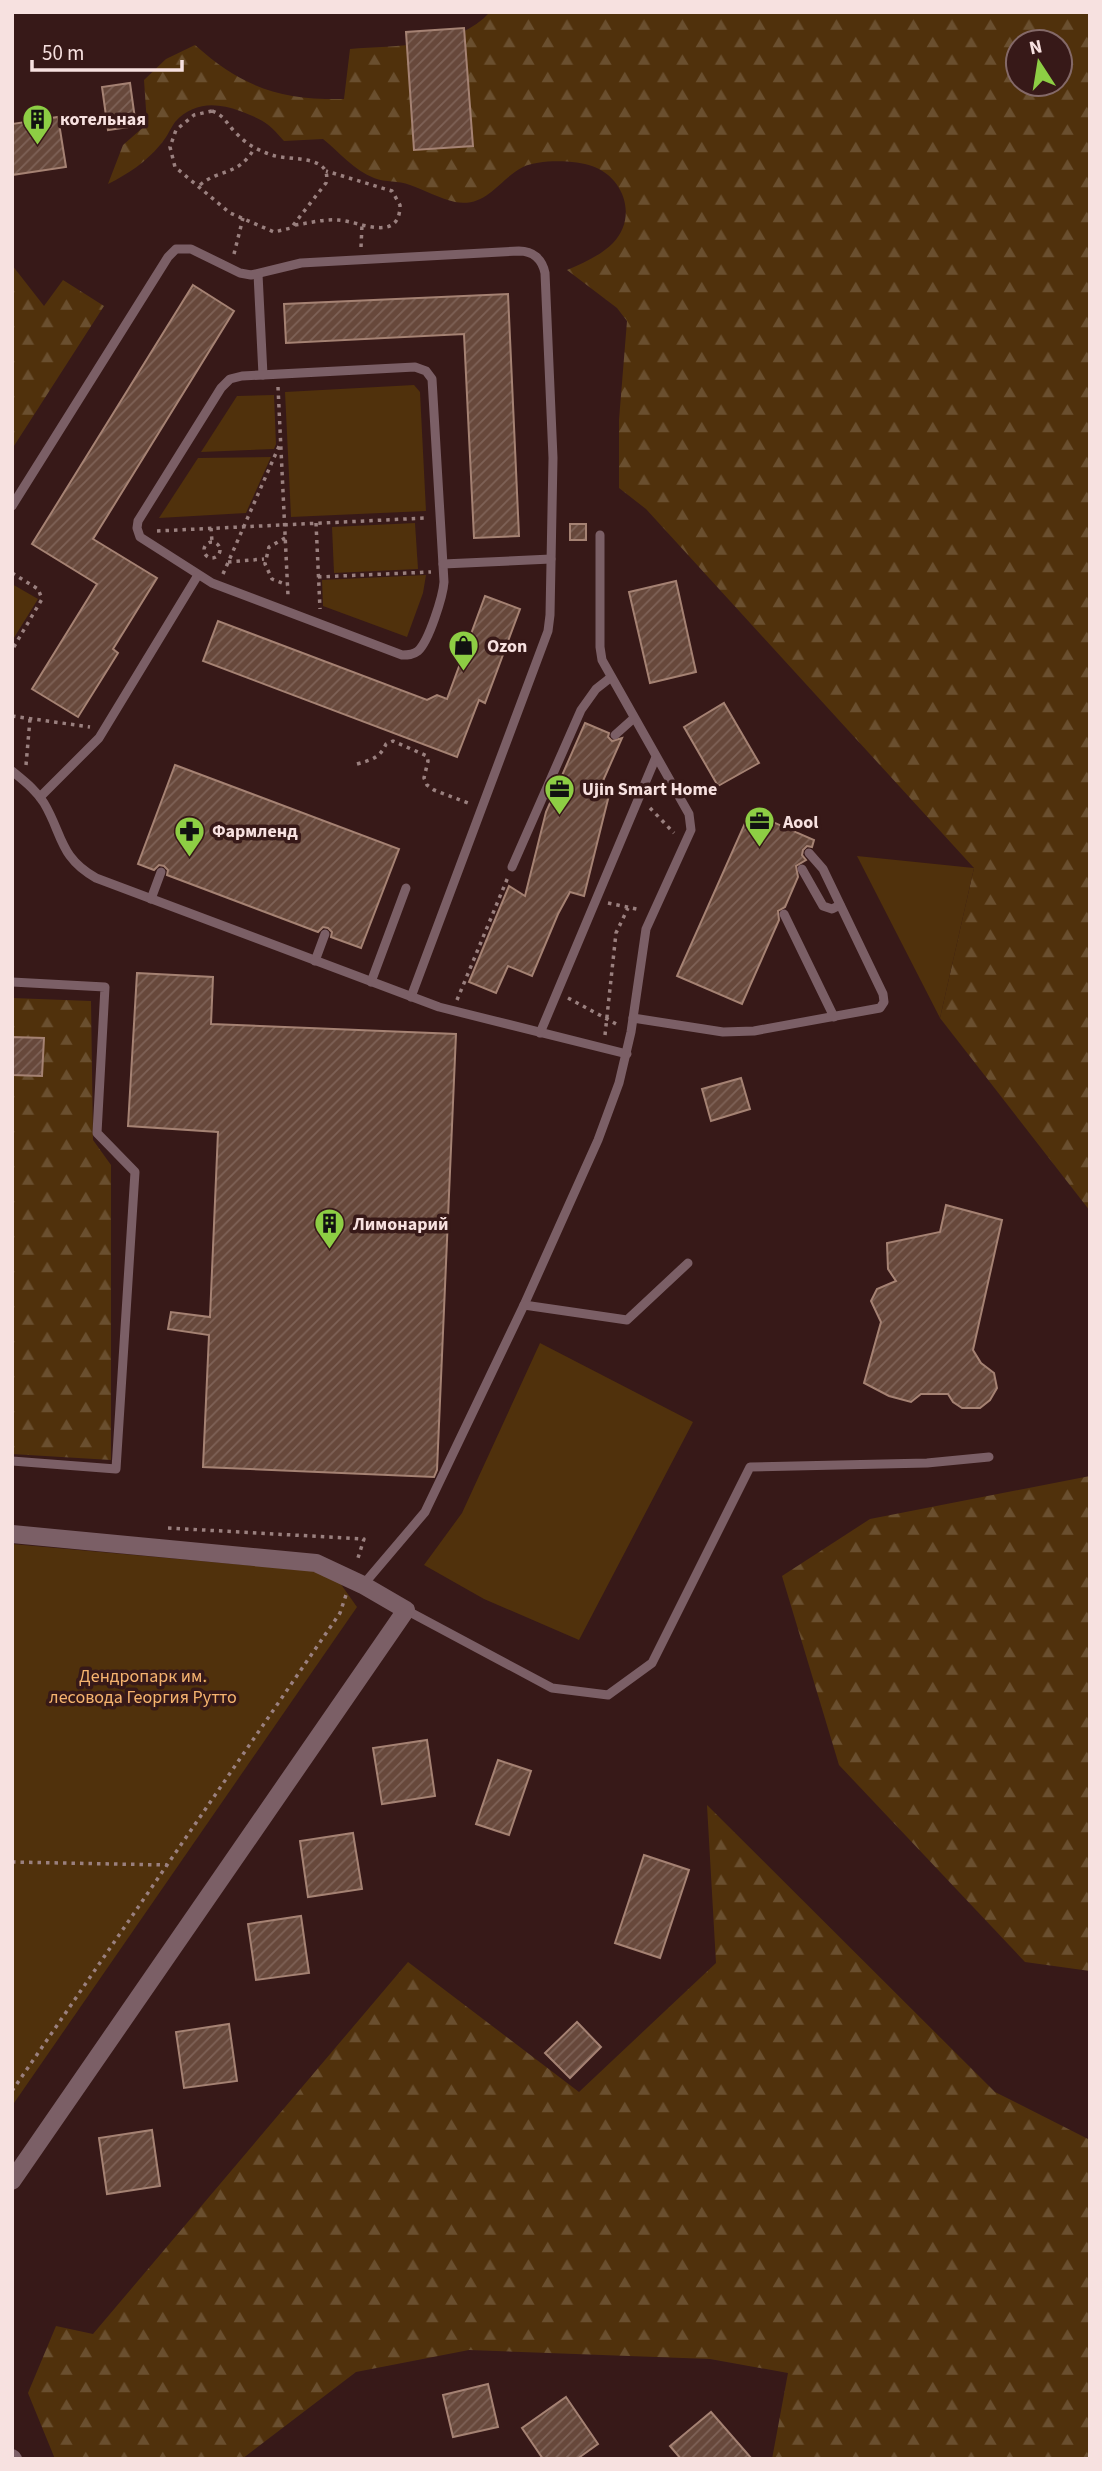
<svg xmlns="http://www.w3.org/2000/svg" width="1102" height="2471" viewBox="0 0 1102 2471" font-family="'Source Sans 3',sans-serif">
  <style>
    .forest { fill: url(#forest-firs); fill-rule: evenodd }
    .park { fill: #50310c }
    .building { fill: url(#building-hatch); stroke: #a58273; stroke-width: 2 }
    .lines { fill: none; stroke-linecap: round; stroke-linejoin: round }
    .path { stroke: #9a807f; stroke-width: 3.5; stroke-dasharray: 3.5 5; stroke-linecap: butt }
    .lane { stroke: #7b5f66; stroke-width: 9 }
    .street { stroke: #7b5f66; stroke-width: 18 }
    .labels { text-anchor: middle; stroke-width: 7; stroke-linejoin: round; paint-order: stroke }
    .poi-label { font-size: 18px; font-weight: bold; fill: #f7e1e0; stroke: #371918; text-anchor: start }
    .park-label { font-size: 18px; fill: #f6b46f; stroke: #371918 }
  </style>
  <defs>
    <pattern id="forest-firs" width="22" height="20" patternUnits="userSpaceOnUse" patternTransform="scale(1.75)"><rect width="22" height="20" fill="#50310c"/><path d="M5 1l3.5 6h-7zM16 11l3.5 6h-7z" fill="#6a4f2f"/></pattern>
    <pattern id="building-hatch" width="6" height="6" patternUnits="userSpaceOnUse" patternTransform="scale(1.75)"><rect width="6" height="6" fill="#67483b"/><path d="M-1 1l2-2M0 6l6-6M5 7l2-2" fill="none" stroke="#7e6257"/></pattern>
  </defs>
  <rect width="100%" height="100%" fill="#371918"/>
  <g class="forest">
    <path d="M490 12H1090V1211L940 1018 974 868 646 509 619 488V420L627 321 617 308 567 270C583 263 600 256 613 243 638 217 624 177 592 166 576 160 539 159 523 167 499 179 487 208 455 202 441 199 424 190 410 185 398 180 386 183 374 178 355 171 339 152 323 139L284 141C268 122 263 120 240 111 216 102 193 102 175 122 170 129 166 139 160 145 146 162 128 174 108 184L123 145 147 124 144 80 166 59 195 45C243 88 281 100 344 99L350 49C396 45 457 49 490 12ZM1018 42H1060V84H1018Z"/>
    <polygon points="12,265 44,306 63,280 104,306 12,449"/>
    <polygon points="12,998 91,1001 93,1140 111,1165 111,1460 12,1454"/>
    <polygon points="1090,1476 1090,1971 1025,1962 839,1765 782,1576 870,1519"/>
    <polygon points="707,1805 995,2092 1090,2140 1090,2459 772,2459 788,2373 710,2359 469,2350 356,2372 242,2459 55,2459 28,2393 56,2326 93,2334 408,1962 579,2092 716,1963"/>
  </g>
  <g class="park">
    <polygon points="414,385 420,392 426,511 291,517 285,392"/>
    <polygon points="274,395 276,444 274,449 201,452 237,396"/>
    <polygon points="271,457 246,513 159,518 198,458"/>
    <polygon points="415,523 418,569 334,573 332,527"/>
    <polygon points="426,575 423,593 407,637 323,606 322,580"/>
    <polygon points="12,584 38,599 12,641"/>
    <polygon points="857,856 974,868 940,1018"/>
    <polygon points="540,1343 693,1422 579,1640 484,1599 424,1565 462,1513"/>
    <polygon points="12,1544 333,1573 357,1607 12,2106"/>
  </g>
  <g class="building">
    <polygon points="464,28 473,146 414,150 406,32"/>
    <polygon points="130,83 136,126 108,130 102,87"/>
    <polygon points="58,117 66,167 12,175 12,124"/>
    <polygon points="193,285 234,311 93,539 157,578 113,649 118,653 78,717 32,689 97,584 32,544"/>
    <polygon points="508,294 519,536 474,538 464,334 286,343 284,304"/>
    <rect x="570" y="524" width="16" height="16"/>
    <polygon points="676,581 696,672 650,683 629,592"/>
    <polygon points="485,596 520,609 485,703 479,700 457,757 203,661 218,621 427,700 437,695 447,699"/>
    <polygon points="724,703 759,763 718,786 684,727"/>
    <polygon points="585,723 609,733 608,737 612,741 622,738 602,783 611,787 584,896 570,892 558,914 532,976 508,966 496,993 469,982 509,886 525,896 546,812"/>
    <polygon points="175,765 399,849 361,948 331,937 332,932 328,928 323,927 318,932 167,875 168,870 164,866 159,865 154,870 138,864"/>
    <polygon points="750,812 814,840 812,847 807,846 803,850 802,855 806,860 796,866 798,877 785,907 778,911 779,920 742,1004 677,976"/>
    <polygon points="137,973 213,977 211,1024 456,1034 437,1470 434,1477 203,1467 209,1335 168,1329 171,1312 210,1317 218,1132 128,1126"/>
    <polygon points="12,1037 44,1038 42,1076 12,1075"/>
    <polygon points="741,1078 750,1109 711,1121 702,1089"/>
    <polygon points="946,1205 1002,1220 973,1350 981,1363 994,1373 997,1388 990,1400 980,1408 962,1408 953,1402 948,1394 921,1394 911,1402 889,1396 864,1383 881,1322 871,1301 877,1289 896,1281 888,1269 887,1243 940,1232"/>
    <polygon points="427,1740 435,1796 382,1804 373,1748"/>
    <polygon points="498,1760 531,1771 509,1835 476,1824"/>
    <polygon points="353,1833 362,1889 308,1897 300,1841"/>
    <polygon points="644,1855 689,1870 660,1958 615,1943"/>
    <polygon points="301,1916 309,1973 256,1980 248,1924"/>
    <polygon points="577,2022 601,2047 570,2078 545,2053"/>
    <polygon points="229,2024 237,2081 184,2088 176,2032"/>
    <polygon points="152,2130 160,2186 107,2194 99,2138"/>
    <polygon points="488,2384 498,2427 453,2437 443,2395"/>
    <polygon points="566,2397 598,2444 577,2459 543,2459 522,2428"/>
    <polygon points="711,2412 752,2459 681,2459 670,2446"/>
  </g>
  <g class="lines">
    <g class="path">
      <path d="M212 111C224 115 227 124 235 132 246 144 257 150 272 155 289 161 333 154 326 183L291 228 274 232 230 213 175 167 170 147 176 130 194 115Z"/>
      <path d="M200 185C220 168 237 177 254 149"/>
      <path d="M295 225C309 223 324 219 338 220 359 221 400 244 400 205L392 191 326 171"/>
      <polyline points="361,247 362,225"/>
      <polyline points="234,254 243,218"/>
      <polyline points="278,387 288,596"/>
      <polyline points="316,523 320,609"/>
      <polyline points="211,528 212,542"/>
      <polyline points="157,531 426,518"/>
      <polyline points="285,538 269,547 265,564 272,579 287,585"/>
      <circle cx="212" cy="550" r="8"/>
      <polyline points="228,562 264,559"/>
      <polyline points="12,573 38,589 42,599 12,650"/>
      <polyline points="223,574 280,444"/>
      <polyline points="318,577 431,572"/>
      <polyline points="12,716 90,727"/>
      <path d="M357 764C371 760 380 758 386 744L393 741 427 756 428 761 424 778 427 785 434 790 468 803"/>
      <polyline points="26,765 30,719"/>
      <polyline points="650,808 674,833"/>
      <polyline points="608,903 641,910"/>
      <polyline points="568,998 620,1026"/>
      <polyline points="457,1000 508,877"/>
      <polyline points="605,1035 616,933 628,908"/>
      <polyline points="168,1528 364,1539 357,1561"/>
      <polyline points="12,1862 167,1865"/>
      <polyline points="12,2091 340,1613 346,1595"/>
    </g>
    <g class="lane">
      <polyline points="258,274 263,375"/>
      <path d="M415 367 426 371 432 379 444 582C443 596 429 641 418 651 413 655 408 655 402 655L212 583 140 537 137 528 138 521 221 388 230 379 242 376Z"/>
      <path d="M12 506 168 257 176 249H191L240 273 251 275 301 263 519 251C533 251 542 259 545 273L553 458 550 615 548 631 411 997"/>
      <polyline points="443,564 551,559"/>
      <polyline points="615,735 634,718"/>
      <path d="M12 771C24 781 36 790 44 803 63 835 59 857 96 878L439 1007 627 1054"/>
      <polyline points="40,797 99,738 198,575"/>
      <polyline points="512,867 581,710 596,689 610,678"/>
      <polyline points="802,869 823,906 832,909 840,905"/>
      <polyline points="151,899 161,872"/>
      <polyline points="784,914 834,1017"/>
      <polyline points="315,961 325,934"/>
      <polyline points="12,982 105,987 97,1133 135,1172 116,1469 12,1461"/>
      <polyline points="371,982 406,888"/>
      <polyline points="633,1018 723,1032 754,1031 880,1008 884,1002 883,994 823,869 809,853"/>
      <polyline points="540,1033 656,757"/>
      <polyline points="524,1305 598,1140 619,1083 631,1032 646,929 691,830 689,814 602,660 600,647 600,535"/>
      <polyline points="363,1585 425,1512 524,1305 627,1320 688,1263"/>
      <polyline points="406,1610 552,1688 608,1695 652,1663 750,1467 927,1463 989,1457"/>
    </g>
    <g class="street">
      <polyline points="12,1534 316,1563 363,1585 406,1610 12,2181"/>
      <polyline points="12,2458 13,2459"/>
    </g>
  </g>
  <defs>
    <symbol id="building-pin" viewBox="-11 -11 22 30"><path d="M0 17L-7.5 6A9.5 9.5 0 1 1 7.5 6Z" fill="#8dce44" stroke="#371918"/><path d="M-4-6H4V6H1V3H-1V6H-4ZM-2.5-4.3h1.7v1.8h-1.7ZM.8-4.3h1.7v1.8H.8ZM-2.5-1h1.7V.8h-1.7ZM.8-1h1.7V.8H.8Z" fill="#111"/></symbol>
    <symbol id="shop-pin" viewBox="-11 -11 22 30"><path d="M0 17L-7.5 6A9.5 9.5 0 1 1 7.5 6Z" fill="#8dce44" stroke="#371918"/><path d="M-5-2.5h2.3a2.7 3.5 0 0 1 5.4 0H5L5.5 6h-11ZM-1.5-2.5h3a1.5 2.3 0 0 0-3 0Z" fill="#111"/></symbol>
    <symbol id="office-pin" viewBox="-11 -11 22 30"><path d="M0 17L-7.5 6A9.5 9.5 0 1 1 7.5 6Z" fill="#8dce44" stroke="#371918"/><path d="M-6-3h4V-5.5h4V-3h4V5H-6ZM-1-4.5V-3h2v-1.5ZM-6 0V1H6V0Z" fill="#111"/></symbol>
    <symbol id="pharmacy-pin" viewBox="-11 -11 22 30"><path d="M0 17L-7.5 6A9.5 9.5 0 1 1 7.5 6Z" fill="#8dce44" stroke="#371918"/><path d="M-2-6h4v4h4v4h-4v4h-4v-4h-4v-4h4Z" fill="#111"/></symbol>
  </defs>
  <g fill-rule="evenodd">
    <use href="#building-pin" x="20" y="102" width="35" height="47"/>
    <use href="#shop-pin" x="446" y="628" width="35" height="47"/>
    <use href="#office-pin" x="542" y="772" width="35" height="47"/>
    <use href="#office-pin" x="742" y="804" width="35" height="47"/>
    <use href="#pharmacy-pin" x="172" y="814" width="35" height="47"/>
    <use href="#building-pin" x="312" y="1206" width="35" height="47"/>
  </g>
  <g class="labels">
    <g class="poi-label">
      <text x="60" y="125">котельная</text>
      <text x="487" y="652">Ozon</text>
      <text x="582" y="795">Ujin Smart Home</text>
      <text x="783" y="828">Aool</text>
      <text x="212" y="837">Фармленд</text>
      <text x="353" y="1230">Лимонарий</text>
    </g>
    <g class="park-label">
      <text x="143" y="1682">Дендропарк им.<tspan x="143" dy="21">лесовода Георгия Рутто</tspan></text>
    </g>
  </g>
  <rect width="1102" height="2471" fill="none" stroke="#f7e1e0" stroke-width="28"/>
  <g transform="translate(1039 63) rotate(348)"><circle r="33" fill="#371918" stroke="#846968" stroke-width="2"/>
  <path d="M0-5L12 26L0 18L-12 26Z" fill="#8dce44"/>
  <text y="-10" font-size="19" font-weight="bold" text-anchor="middle" fill="#f7e1e0">N</text>
  </g>
  <path d="M32 60v10h150v-10" fill="none" stroke="#f7e1e0" stroke-width="3.5"/>
  <text x="42" y="60" font-size="21" fill="#f7e1e0" stroke="#371918" stroke-width="5" paint-order="stroke">50 m</text>
</svg>
